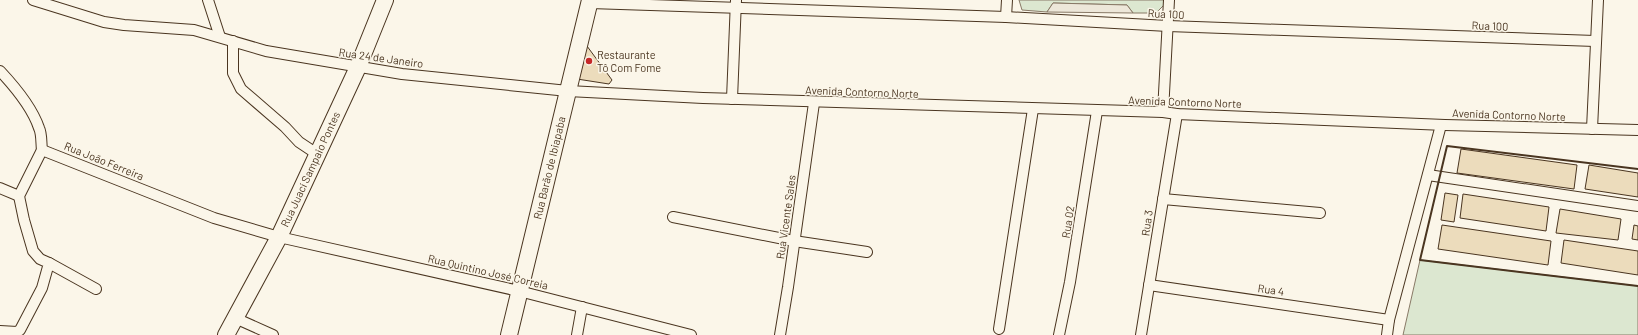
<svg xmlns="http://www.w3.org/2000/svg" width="1638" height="335" font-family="Barlow,sans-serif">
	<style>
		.green { fill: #dce7d0; stroke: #887966 }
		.parking { fill: #ede7d9; stroke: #887966 }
		.building { fill: #ecdcbc; stroke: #4a3520 }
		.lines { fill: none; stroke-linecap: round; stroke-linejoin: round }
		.minor-casing { stroke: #4a3520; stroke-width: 12 }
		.primary-casing { stroke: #4a3520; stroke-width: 18 }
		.minor { stroke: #fbf6e9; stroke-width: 10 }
		.primary { stroke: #fbf6e9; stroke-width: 16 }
		.wall { stroke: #4a3520; stroke-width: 2 }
		.poi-dot { fill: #c62828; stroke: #fbf6e9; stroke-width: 1.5 }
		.labels { text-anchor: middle; stroke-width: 3; stroke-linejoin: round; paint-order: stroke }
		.street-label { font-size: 11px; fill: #4a3520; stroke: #fbf6e9 }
		.poi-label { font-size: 11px; fill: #4a3520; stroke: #fbf6e9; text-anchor: start }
	</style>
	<rect width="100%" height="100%" fill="#fbf6e9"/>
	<g class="green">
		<polygon points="1019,0 1164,0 1164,5 1156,13 1133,13 1127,5 1053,3 1047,12 1022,10"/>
		<polygon points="1420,260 1638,286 1638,335 1403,335"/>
	</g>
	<polygon class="parking" points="1053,3 1127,5 1133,13 1047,12"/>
	<g class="building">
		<polygon points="584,42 612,80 609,84 577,79"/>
		<polygon points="1461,149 1577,165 1574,189 1457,173"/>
		<polygon points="1589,165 1638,173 1638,197 1585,189"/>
		<polygon points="1445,193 1458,195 1454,222 1441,220"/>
		<polygon points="1463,194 1549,207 1546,231 1460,218"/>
		<polygon points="1560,209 1621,219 1618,240 1556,233"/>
		<polygon points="1442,225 1551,241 1548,265 1438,249"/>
		<polygon points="1634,225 1638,226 1638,240 1632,239"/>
		<polygon points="1564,240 1638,251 1638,275 1561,263"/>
	</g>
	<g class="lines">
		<g class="minor-casing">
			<g id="minor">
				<polyline points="33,0 104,22 124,25 194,30 266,51 402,74 568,91 703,98 1163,112 1177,114 1445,125 1638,130"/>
				<polyline points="208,0 220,37"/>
				<polyline points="590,3 1006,17 1168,26 1595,41"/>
				<polyline points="1006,17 1007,0"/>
				<polyline points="233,41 233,73 241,89 285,127 299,142 317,154"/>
				<path d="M0,71C15,87 32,107 39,128C42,134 41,143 42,150"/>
				<polyline points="732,99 736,0"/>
				<polyline points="1163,112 1169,0"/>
				<polyline points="1592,129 1598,0"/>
				<polyline points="42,150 214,218 279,237 519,291 691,335"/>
				<polyline points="1428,175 1638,206"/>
				<polyline points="0,188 19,196"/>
				<polyline points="1163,199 1320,213"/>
				<polyline points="673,217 794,241 867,252"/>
				<polyline points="49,263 96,289"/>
				<polyline points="1149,285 1389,320"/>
				<polyline points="235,318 273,335"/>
				<polyline points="999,329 1033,109"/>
				<polyline points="0,331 17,332 20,330 42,288 49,263 40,259 33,251 24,220 19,196 42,150"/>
				<polyline points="577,335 582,307"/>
				<polyline points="780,335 788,287 814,103"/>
				<polyline points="1059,335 1070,282 1097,111"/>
				<polyline points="1141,335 1177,114"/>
				<polyline points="1387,335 1389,320 1441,125"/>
			</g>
		</g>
		<g class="primary-casing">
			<g id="primary">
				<path id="s1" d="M226,335L279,237L358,67L385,0"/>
				<path id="s2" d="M509,335L590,0"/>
			</g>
		</g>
		<use href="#minor" class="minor"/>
		<use href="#primary" class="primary"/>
		<polyline class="wall" points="1638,169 1447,146 1420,260 1638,286"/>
	</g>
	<circle class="poi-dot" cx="589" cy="61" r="4"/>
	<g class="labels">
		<g class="street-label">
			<text transform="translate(1166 14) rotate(3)" y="4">Rua 100</text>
			<text transform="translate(1490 26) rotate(2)" y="4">Rua 100</text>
			<text transform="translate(381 58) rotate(8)" y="4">Rua 24 de Janeiro</text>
			<text transform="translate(862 92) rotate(2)" y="4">Avenida Contorno Norte</text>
			<text transform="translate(1185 102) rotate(2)" y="4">Avenida Contorno Norte</text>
			<text transform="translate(1509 115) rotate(2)" y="4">Avenida Contorno Norte</text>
			<text transform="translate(104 161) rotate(22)" y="4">Rua João Ferreira</text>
			<text dy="4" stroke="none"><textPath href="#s2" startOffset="172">Rua Barão de Ibiapaba</textPath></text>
			<text dy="4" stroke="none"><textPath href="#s1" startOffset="186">Rua Juací Sampaio Pontes</textPath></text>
			<text transform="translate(786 217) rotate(-82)" y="4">Rua Vicente Sales</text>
			<text transform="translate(1068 222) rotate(-81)" y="4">Rua 02</text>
			<text transform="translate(1147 223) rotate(-82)" y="4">Rua 3</text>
			<text transform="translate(488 272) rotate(13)" y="4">Rua Quintino José Correia</text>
			<text transform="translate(1271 290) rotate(8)" y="4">Rua 4</text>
		</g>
		<g class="poi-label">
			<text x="597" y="59">Restaurante<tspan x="597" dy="13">Tô Com Fome</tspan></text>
		</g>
	</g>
</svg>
